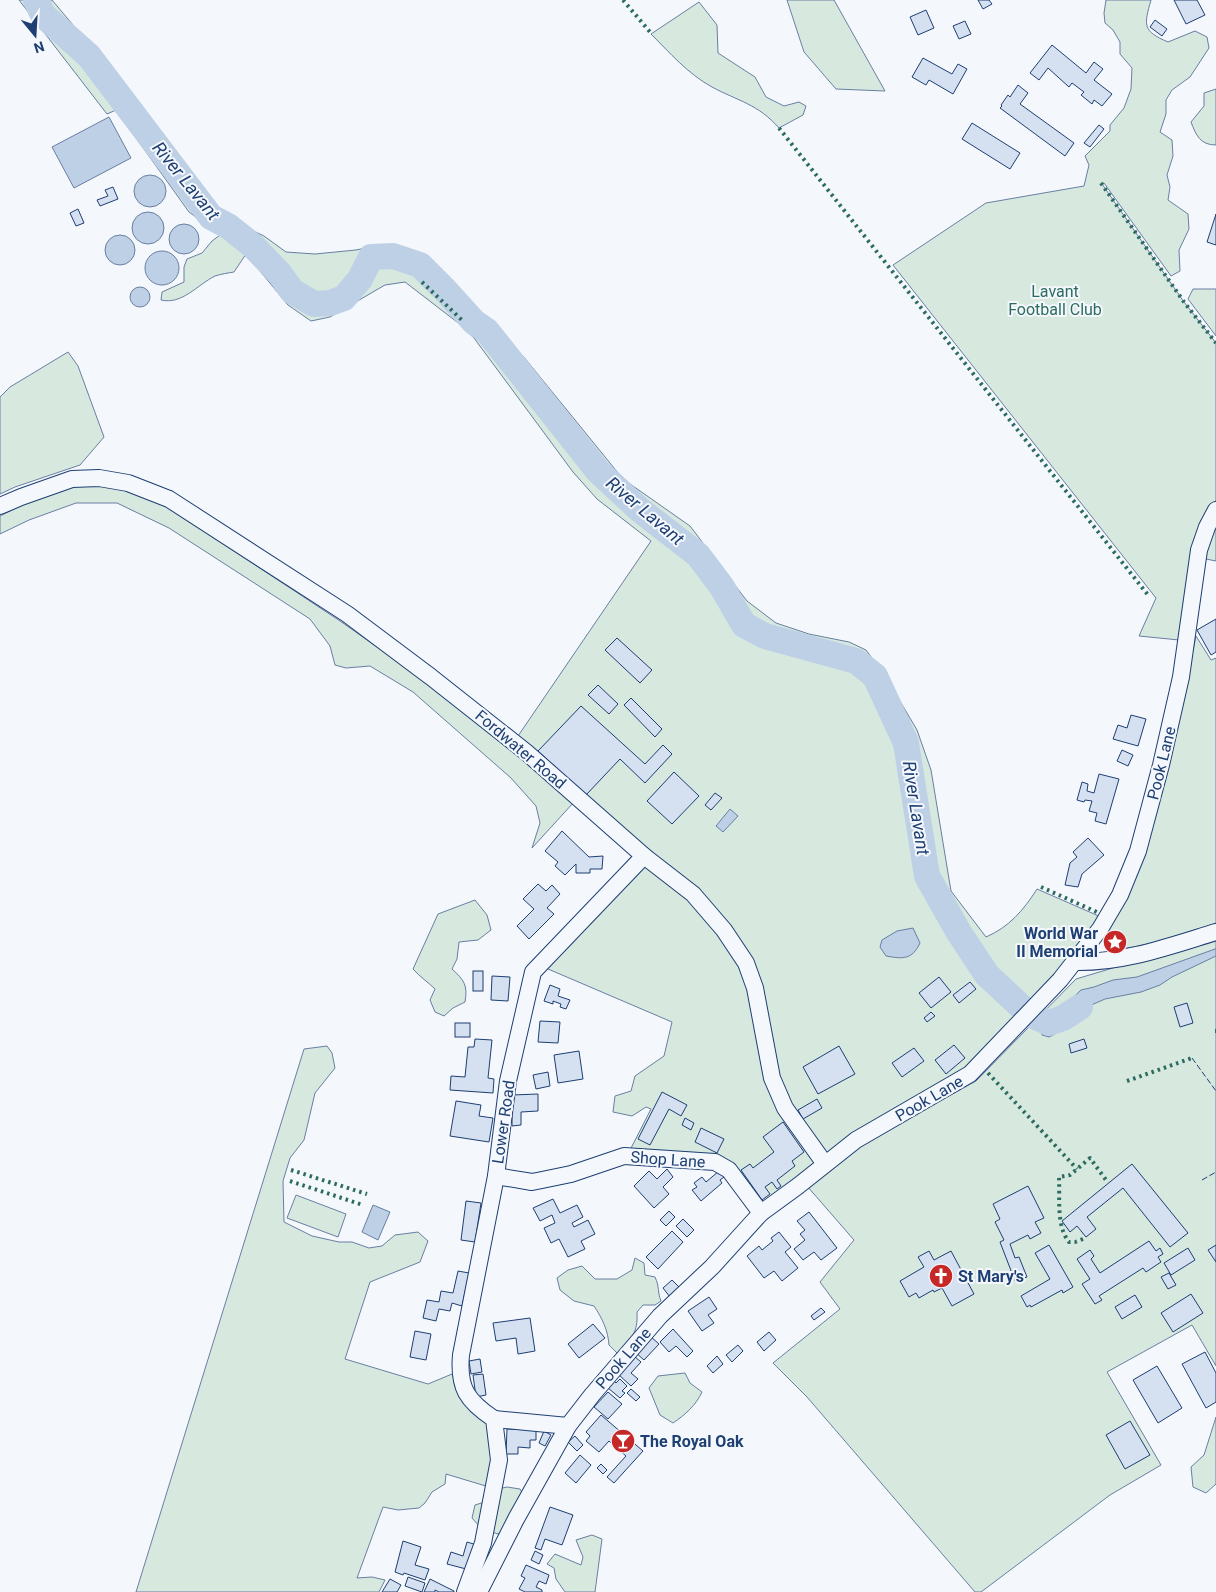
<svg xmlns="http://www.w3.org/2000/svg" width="1216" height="1592" font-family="Roboto,sans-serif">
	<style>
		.green { fill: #d7e8df; stroke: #687fa3 }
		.water { fill: #bed0e5; stroke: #687fa3 }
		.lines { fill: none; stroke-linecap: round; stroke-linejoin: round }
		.river { stroke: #bed0e5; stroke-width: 26 }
		.building { fill: #d5e0f0; stroke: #1d3f73 }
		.minor-casing { stroke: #1d3f73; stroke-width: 18 }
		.minor { stroke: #f4f7fb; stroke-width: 16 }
		.hedge { stroke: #2c6c60; stroke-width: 4; stroke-dasharray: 2.5 4; stroke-linecap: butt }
		.fence { stroke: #1d3f73; stroke-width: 1; stroke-dasharray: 6 2.5; stroke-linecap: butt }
		.wall { stroke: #1d3f73; stroke-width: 2.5 }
		.labels { text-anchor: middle; stroke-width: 4; stroke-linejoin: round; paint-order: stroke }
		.park-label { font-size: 16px; fill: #2c6c60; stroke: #f4f7fb }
		.street-label { font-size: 16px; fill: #1d3f73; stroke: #f4f7fb }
		.poi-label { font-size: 16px; font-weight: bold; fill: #1d3f73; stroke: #f4f7fb; text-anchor: start }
		.water-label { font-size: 18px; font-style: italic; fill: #1d3f73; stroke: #f4f7fb }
	</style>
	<rect width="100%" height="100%" fill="#f4f7fb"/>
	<g class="green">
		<path d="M19,0H52L121,82L195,183L217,208L239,224L264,236L286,252L315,254L356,250L370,247H394L428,263L489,326L523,356L623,479L690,526L747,601L776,623L809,634L849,642L866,650L887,679L917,730L931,770L951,891L986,937C1009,927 1023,911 1037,889L1101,917L1073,958L968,1071L761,1209L730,1169L628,1154L651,1109L646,1107L632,1116L613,1112L615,1096L631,1091L635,1076L664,1056L672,1022L534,963L635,853L518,736L651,541L597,499L573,472L474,338L457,322L405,282L385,285L330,317L311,321L288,305L246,254L234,272C228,273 221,274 215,276C197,285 182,305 161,300L162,292L184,282V267L187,259L202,253L212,241L220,235L189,212L116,110L107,114Z"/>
		<polygon points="787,0 834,0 885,91 836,89 804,52"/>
		<path d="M1106,0H1151C1144,25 1142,31 1168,42L1195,31L1207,37L1209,48L1190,77L1172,90L1166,100V114L1160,132L1172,140L1173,156L1167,175L1170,187L1168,200L1188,214L1189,229L1179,250L1180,271L1171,276L1104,183L1102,184L1184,302L1216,343V500L1203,524L1179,640L1139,636L1156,598L893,265L986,203L1084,186L1089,165L1085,156L1110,131V125L1124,108L1131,89L1132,68L1120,54V42L1113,30L1105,23L1104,13Z"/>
		<path d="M699,2L717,25L718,53L755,77L766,97L784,106L799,102L806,106L803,115L779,128C758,104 738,101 712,87C688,74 669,52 651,34Z"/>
		<path d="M1216,89V145C1200,145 1196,135 1191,122L1204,106V93Z"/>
		<polygon points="1193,289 1216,289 1216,336 1188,299"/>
		<polygon points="68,352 78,366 104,437 80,465 15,487 0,494 0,397 10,387"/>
		<polygon points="96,484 129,489 163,504 343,623 428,683 574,802 532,848 540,823 536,806 511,778 413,692 370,666 346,668 335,665 330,646 310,619 169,528 117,503 76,503 29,520 0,534 0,516 24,504 74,485"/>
		<polygon points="1216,518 1216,561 1201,558"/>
		<path d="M1196,636L1211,660L1216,658V923C1190,931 1134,952 1110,948L1105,936L1187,678Z"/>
		<path d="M475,900L487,915L491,930L478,940L459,942L457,959L452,969C464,980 468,985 465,1002L453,1008L444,1016L435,1012L430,1000L435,989C428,982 420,977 413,969L438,914Z"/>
		<polygon points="1216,937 1216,1366 1192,1325 1107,1372 1161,1465 1110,1495 981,1592 975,1592 807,1397 773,1363 840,1309 820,1282 854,1240 807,1186 859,1145 976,1081 1076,979"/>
		<polygon points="327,1046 332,1053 335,1068 315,1093 304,1140 290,1158 283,1181 284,1222 312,1236 339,1242 352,1242 369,1248 382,1246 395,1235 418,1232 428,1241 420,1262 370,1282 345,1359 428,1384 452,1374 458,1391 488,1421 493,1458 489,1487 446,1474 445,1484 432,1492 425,1503 419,1508 398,1510 383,1507 357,1578 372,1577 385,1580 379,1592 136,1592 304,1049"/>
		<polygon points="296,1195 346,1214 338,1237 287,1218"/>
		<path d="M635,1258L644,1263L645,1275L655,1277C660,1288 657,1291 661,1301L655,1305H643L637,1312C638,1333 632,1338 617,1353L609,1345C608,1330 602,1318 594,1306L574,1301L560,1290L557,1278L568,1270L582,1266L595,1279H617L632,1270Z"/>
		<path d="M685,1373L690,1383L702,1392C696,1405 685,1415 673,1423L660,1415L649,1388L658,1376Z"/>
		<polygon points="1216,1417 1216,1484 1206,1493 1193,1487 1191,1467 1204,1455"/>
		<polygon points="507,1487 520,1489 524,1496 506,1527 498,1534 482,1529 472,1518 475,1505 488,1501 498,1489"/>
		<polygon points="592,1535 602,1539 595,1592 565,1592 556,1579 554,1568 547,1564 555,1554 581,1565 583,1557 576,1540"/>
	</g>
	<g class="water">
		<polygon points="109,117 131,158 74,188 52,147"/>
		<circle cx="150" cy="191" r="16"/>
		<circle cx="148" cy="228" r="16"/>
		<circle cx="184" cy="239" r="15"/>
		<circle cx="120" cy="250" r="15"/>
		<circle cx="162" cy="268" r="17"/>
		<circle cx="140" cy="297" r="10"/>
		<polygon points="730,809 738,816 723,832 716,826"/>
		<path d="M913,928L920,943C912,960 903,959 886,956L880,947L882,940L897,931Z"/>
		<polygon points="1215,949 1216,949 1216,956 1172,977 1160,985 1141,992 1105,999 1089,1006 1055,1034 1049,1037 1042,1035 1041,1028 1081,990 1094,987 1113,980 1137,977"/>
		<polygon points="373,1205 390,1212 378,1240 362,1232"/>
	</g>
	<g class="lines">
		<polyline class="river" points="36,0 43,15 89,56 211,217 228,226 252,245 280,274 292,291 314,304 330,303 344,298 360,279 371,257 393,256 420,265 445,290 474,322 487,331 598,471 640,510 698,555 722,587 744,625 765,636 856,661 875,676 906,743 927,876 958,931 987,975 1029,1014 1049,1023 1063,1018 1080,1007"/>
	</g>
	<g class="building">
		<polygon points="978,0 989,0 992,4 983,9"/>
		<polygon points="1174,0 1197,0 1205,15 1186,24"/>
		<polygon points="926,10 934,28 918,35 910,17"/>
		<polygon points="1155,20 1167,29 1162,36 1150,27"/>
		<polygon points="965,21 971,34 959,39 953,26"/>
		<polygon points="1052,45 1086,73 1094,62 1103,69 1094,80 1112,94 1102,106 1094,100 1092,104 1081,95 1084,92 1072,83 1069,87 1048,68 1039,80 1030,73"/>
		<polygon points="923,58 952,74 958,64 967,69 953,94 929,80 926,85 912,77"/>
		<polygon points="1018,85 1028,93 1020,104 1074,143 1065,156 1000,108 1002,106 1001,105 1008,95 1010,97"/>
		<polygon points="972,123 1020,153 1010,169 962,139"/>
		<polygon points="1099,125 1104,129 1090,147 1084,143"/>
		<polygon points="113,187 118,199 100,206 97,200 108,196 105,190"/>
		<polygon points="78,209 84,223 76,226 70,213"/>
		<polygon points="1216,214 1216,245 1207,242"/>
		<polygon points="1216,619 1216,652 1211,655 1197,630"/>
		<polygon points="617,638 652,670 640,683 605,650"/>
		<polygon points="598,685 618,704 609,714 588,695"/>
		<polygon points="631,698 662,729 655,737 624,705"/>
		<polygon points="581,706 645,764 663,745 672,754 645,783 620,759 586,795 538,751"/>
		<polygon points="1131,715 1146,719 1138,746 1113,739 1118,725 1127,728"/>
		<polygon points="1122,750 1133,755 1128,766 1117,761"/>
		<polygon points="674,772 699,796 672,824 647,801"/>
		<polygon points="1099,774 1119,779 1106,824 1095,821 1097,813 1089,811 1092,801 1085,800 1084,802 1077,800 1082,782 1088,784 1087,791 1094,793"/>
		<polygon points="715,793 722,798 711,810 705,805"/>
		<polygon points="562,831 589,857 603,856 602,869 590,869 590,873 576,873 576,864 565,875 555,866 558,862 545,851"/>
		<polygon points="1088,838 1104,855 1082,874 1078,887 1065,885 1070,863 1077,857 1073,852"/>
		<polygon points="538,884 546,891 552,885 560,894 547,908 554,914 529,939 517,926 534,909 523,899"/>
		<rect x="473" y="971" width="10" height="20"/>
		<polygon points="492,976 510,977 508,1001 491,1000"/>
		<polygon points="939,977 951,992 931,1008 919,993"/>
		<polygon points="970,982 976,989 959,1003 953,995"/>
		<polygon points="550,985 560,989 558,996 570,1000 566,1009 560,1007 561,1004 553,1001 553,1004 544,1001"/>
		<polygon points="1187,1003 1193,1023 1180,1027 1174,1007"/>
		<polygon points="931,1012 935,1016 927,1022 924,1018"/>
		<polygon points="540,1021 560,1022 558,1043 538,1042"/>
		<rect x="455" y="1023" width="15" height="14"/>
		<polygon points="475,1039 492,1040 488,1078 494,1079 493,1093 450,1090 451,1076 465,1077 468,1047 474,1047"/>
		<polygon points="1084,1039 1087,1048 1071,1053 1069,1044"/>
		<polygon points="954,1045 965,1058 946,1074 935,1060"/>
		<polygon points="839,1046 855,1074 818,1094 803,1067"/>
		<polygon points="914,1048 924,1061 902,1077 892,1063"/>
		<polygon points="579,1051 583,1079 558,1083 554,1055"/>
		<polygon points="548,1072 550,1086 536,1089 533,1075"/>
		<polygon points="662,1092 687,1105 681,1116 669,1109 650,1145 638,1139"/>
		<polygon points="538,1094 538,1111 521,1112 521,1125 512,1126 512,1095"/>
		<polygon points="817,1099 822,1108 803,1119 798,1110"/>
		<polygon points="456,1101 481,1105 479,1116 493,1118 489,1142 450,1136"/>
		<polygon points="685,1118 694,1123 691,1130 682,1125"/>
		<polygon points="783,1122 804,1152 792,1161 795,1166 777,1180 781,1186 777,1189 772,1182 765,1187 770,1194 762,1200 741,1170 750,1164 753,1168 774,1152 763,1137"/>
		<polygon points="701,1128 724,1139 717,1153 695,1142"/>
		<polygon points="1132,1164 1188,1233 1170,1247 1123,1188 1087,1217 1096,1229 1086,1237 1077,1226 1070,1232 1062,1221"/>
		<polygon points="667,1169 673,1177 663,1187 669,1194 654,1208 634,1186 649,1171 657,1179"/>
		<polygon points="719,1171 724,1177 720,1180 722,1183 701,1201 692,1190 697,1187 694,1183 702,1177 706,1182"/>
		<polygon points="1028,1186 1044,1218 1035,1222 1041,1233 1030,1239 1028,1235 1010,1244 1015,1258 1019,1257 1027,1277 1015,1281 1000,1242 1004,1240 995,1222 1000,1219 993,1204"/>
		<polygon points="553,1199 560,1213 577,1205 583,1217 572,1223 574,1227 588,1220 595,1234 581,1241 585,1249 568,1257 559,1239 551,1243 544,1228 555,1223 552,1215 540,1221 533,1208"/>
		<polygon points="466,1201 481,1203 475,1242 461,1240"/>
		<polygon points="669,1211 675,1217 666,1226 660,1220"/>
		<polygon points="809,1212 837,1248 821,1260 814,1252 803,1260 794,1249 805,1240 800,1234 805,1230 797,1221"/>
		<polygon points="683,1219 694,1230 687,1237 676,1226"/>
		<polygon points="672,1231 683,1242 658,1269 646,1257"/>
		<polygon points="779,1232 791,1247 785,1252 798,1268 782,1281 774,1271 764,1278 747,1256 759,1246 762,1250 773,1241 771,1238"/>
		<polygon points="1149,1241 1156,1251 1160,1248 1163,1254 1158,1257 1161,1262 1146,1272 1143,1268 1099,1296 1102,1300 1095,1304 1082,1284 1090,1279 1077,1259 1090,1250 1094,1256 1091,1259 1100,1273"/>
		<polygon points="1049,1245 1073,1287 1063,1293 1062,1290 1031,1307 1030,1305 1027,1307 1021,1296 1050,1279 1035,1253"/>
		<polygon points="1216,1245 1216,1262 1208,1250"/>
		<polygon points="1188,1248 1195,1260 1171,1275 1164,1263"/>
		<polygon points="929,1251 934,1260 951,1251 974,1294 952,1306 942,1288 934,1292 933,1290 919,1298 916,1293 909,1297 900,1281 924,1267 918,1257"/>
		<polygon points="458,1271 469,1273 462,1306 452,1303 450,1311 439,1309 436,1321 423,1318 427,1300 439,1302 441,1291 453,1293"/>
		<polygon points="1169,1273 1176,1285 1168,1289 1161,1277"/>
		<polygon points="672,1280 680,1288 670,1297 663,1288"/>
		<polygon points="1191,1294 1203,1313 1173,1332 1161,1313"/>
		<polygon points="1135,1295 1142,1307 1122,1319 1115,1307"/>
		<polygon points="709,1297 717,1309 708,1315 714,1323 702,1331 688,1311"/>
		<polygon points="821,1308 825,1312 814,1320 811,1316"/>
		<polygon points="530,1318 535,1351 518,1354 516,1338 496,1341 493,1323"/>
		<polygon points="593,1324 605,1338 579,1358 568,1344"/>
		<polygon points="673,1329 693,1351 687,1357 676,1346 669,1352 660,1342"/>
		<polygon points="415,1331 431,1334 426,1360 410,1357"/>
		<polygon points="769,1332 776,1340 764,1351 757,1342"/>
		<polygon points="650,1336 659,1344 644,1360 635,1352"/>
		<polygon points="738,1345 743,1351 732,1362 726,1355"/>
		<polygon points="1205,1352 1216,1373 1216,1402 1206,1408 1182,1364"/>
		<polygon points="634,1356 641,1362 631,1373 638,1379 631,1386 618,1374"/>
		<polygon points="717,1356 723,1364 713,1373 707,1366"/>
		<polygon points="480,1359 482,1372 471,1374 469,1361"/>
		<polygon points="1157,1366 1182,1408 1158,1423 1133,1380"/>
		<polygon points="483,1374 486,1395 476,1397 473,1375"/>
		<polygon points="620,1379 627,1386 622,1391 625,1393 620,1398 608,1388 614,1381 616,1383"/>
		<polygon points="631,1389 640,1397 636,1401 627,1393"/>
		<polygon points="608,1392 622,1404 608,1419 594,1407"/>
		<polygon points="601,1415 643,1451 614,1483 607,1477 626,1456 609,1441 599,1452 586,1441 590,1436 586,1432"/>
		<polygon points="1130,1421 1150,1455 1125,1469 1106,1435"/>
		<polygon points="507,1429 536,1430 536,1440 530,1440 530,1448 518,1447 518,1454 506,1454"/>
		<polygon points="544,1431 551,1435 545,1446 539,1443"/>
		<polygon points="575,1436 583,1445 577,1451 568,1442"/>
		<polygon points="580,1455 591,1465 576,1483 565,1473"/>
		<polygon points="601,1464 607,1470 603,1474 597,1468"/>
		<polygon points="550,1507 573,1515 562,1545 545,1539 541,1550 535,1548"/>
		<polygon points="403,1541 421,1547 415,1565 429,1569 425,1580 404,1573 403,1575 395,1572"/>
		<polygon points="467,1542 477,1545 470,1570 447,1564 451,1552 463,1556"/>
		<polygon points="535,1551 543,1555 539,1564 531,1560"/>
		<polygon points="526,1565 549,1575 546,1584 539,1581 536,1587 542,1590 542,1592 525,1592 519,1589 525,1578 521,1576"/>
		<polygon points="408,1577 425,1583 422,1592 405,1586"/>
		<polygon points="390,1579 401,1585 397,1592 382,1592"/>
		<polygon points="430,1579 454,1591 454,1592 439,1592 435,1590 435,1592 424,1592"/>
	</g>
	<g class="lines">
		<g class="minor-casing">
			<g id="minor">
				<polyline points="0,506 21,497 72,479 99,478 128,483 169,499 347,614 431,677 526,752 644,856 693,894 724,930 746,963 755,988 772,1078 785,1108 825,1164"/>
				<path d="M1075,962C1124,963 1170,946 1216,932"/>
				<polyline points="496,1176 532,1182 542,1180 571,1174 624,1156 715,1162 729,1170 761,1213"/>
				<polyline points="494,1419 568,1426"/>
				<path d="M465,1592L483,1543L499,1460L494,1419C467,1401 458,1388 461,1355L496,1176L508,1081L533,972L644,856"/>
				<polyline points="479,1592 516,1519 568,1426 592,1395 660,1316 712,1267 761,1213 798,1186 856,1140 970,1074 1060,980 1100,929 1120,895 1138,851 1161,765 1181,677 1199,550 1207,527 1216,510"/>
			</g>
		</g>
		<use href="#minor" class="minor"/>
		<g class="hedge">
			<polyline points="623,0 650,32"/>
			<polyline points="779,128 1148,595"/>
			<polyline points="1101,183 1184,302 1216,343"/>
			<polyline points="422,282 464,322"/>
			<polyline points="1041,887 1099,913"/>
			<polyline points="1215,1031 1216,1031"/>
			<polyline points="988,1073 1077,1169"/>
			<polyline points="1127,1081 1192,1058"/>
			<polyline points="291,1170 367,1194"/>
			<polyline points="290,1181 363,1205"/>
			<path d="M1083,1239L1075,1242H1069C1056,1226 1060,1198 1059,1177L1070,1175L1090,1158L1106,1180"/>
		</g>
		<g class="fence">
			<polyline points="1192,1058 1216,1091"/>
			<polyline points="1202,1180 1216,1172"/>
		</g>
		<polyline class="wall" points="1114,933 1121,934 1124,941"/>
	</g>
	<defs>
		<g id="sight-disc" transform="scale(1.25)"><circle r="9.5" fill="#c62828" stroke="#f4f7fb"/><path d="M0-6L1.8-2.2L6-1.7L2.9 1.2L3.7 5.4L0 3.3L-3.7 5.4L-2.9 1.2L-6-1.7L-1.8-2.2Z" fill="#fff"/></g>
		<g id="church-disc" transform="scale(1.25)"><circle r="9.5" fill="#c62828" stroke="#f4f7fb"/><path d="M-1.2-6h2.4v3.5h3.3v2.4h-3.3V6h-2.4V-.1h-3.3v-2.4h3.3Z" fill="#fff"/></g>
		<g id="bar-disc" transform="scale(1.25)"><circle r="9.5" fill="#c62828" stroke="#f4f7fb"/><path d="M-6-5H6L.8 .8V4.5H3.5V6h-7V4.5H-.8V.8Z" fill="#fff"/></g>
	</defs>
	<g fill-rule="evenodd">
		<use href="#sight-disc" x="1115" y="942"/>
		<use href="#church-disc" x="941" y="1276"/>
		<use href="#bar-disc" x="623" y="1441"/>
	</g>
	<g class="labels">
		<g class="park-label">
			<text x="1055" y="297">Lavant<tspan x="1055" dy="18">Football Club</tspan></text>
		</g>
		<g class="street-label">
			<text transform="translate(521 749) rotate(40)" y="6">Fordwater Road</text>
			<text transform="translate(1161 763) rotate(-76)" y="6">Pook Lane</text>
			<text transform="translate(929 1098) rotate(-30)" y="6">Pook Lane</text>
			<text transform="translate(503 1122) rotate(-82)" y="6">Lower Road</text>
			<text transform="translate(668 1159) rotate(4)" y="6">Shop Lane</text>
			<text transform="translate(623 1358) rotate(-49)" y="6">Pook Lane</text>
		</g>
		<g class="poi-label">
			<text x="1098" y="939" text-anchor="end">World War<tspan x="1098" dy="18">II Memorial</tspan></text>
			<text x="958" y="1282">St Mary's</text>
			<text x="640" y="1447">The Royal Oak</text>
		</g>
		<g class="water-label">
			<text transform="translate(186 181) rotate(51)" y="6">River Lavant</text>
			<text transform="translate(645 511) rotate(40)" y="6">River Lavant</text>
			<text transform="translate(916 808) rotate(81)" y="6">River Lavant</text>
		</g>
	</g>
	<g transform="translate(35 35) rotate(162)" stroke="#f4f7fb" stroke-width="4" paint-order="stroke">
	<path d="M0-4L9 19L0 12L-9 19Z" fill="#1d3f73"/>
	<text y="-8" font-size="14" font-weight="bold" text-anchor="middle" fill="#1d3f73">N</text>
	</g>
</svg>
